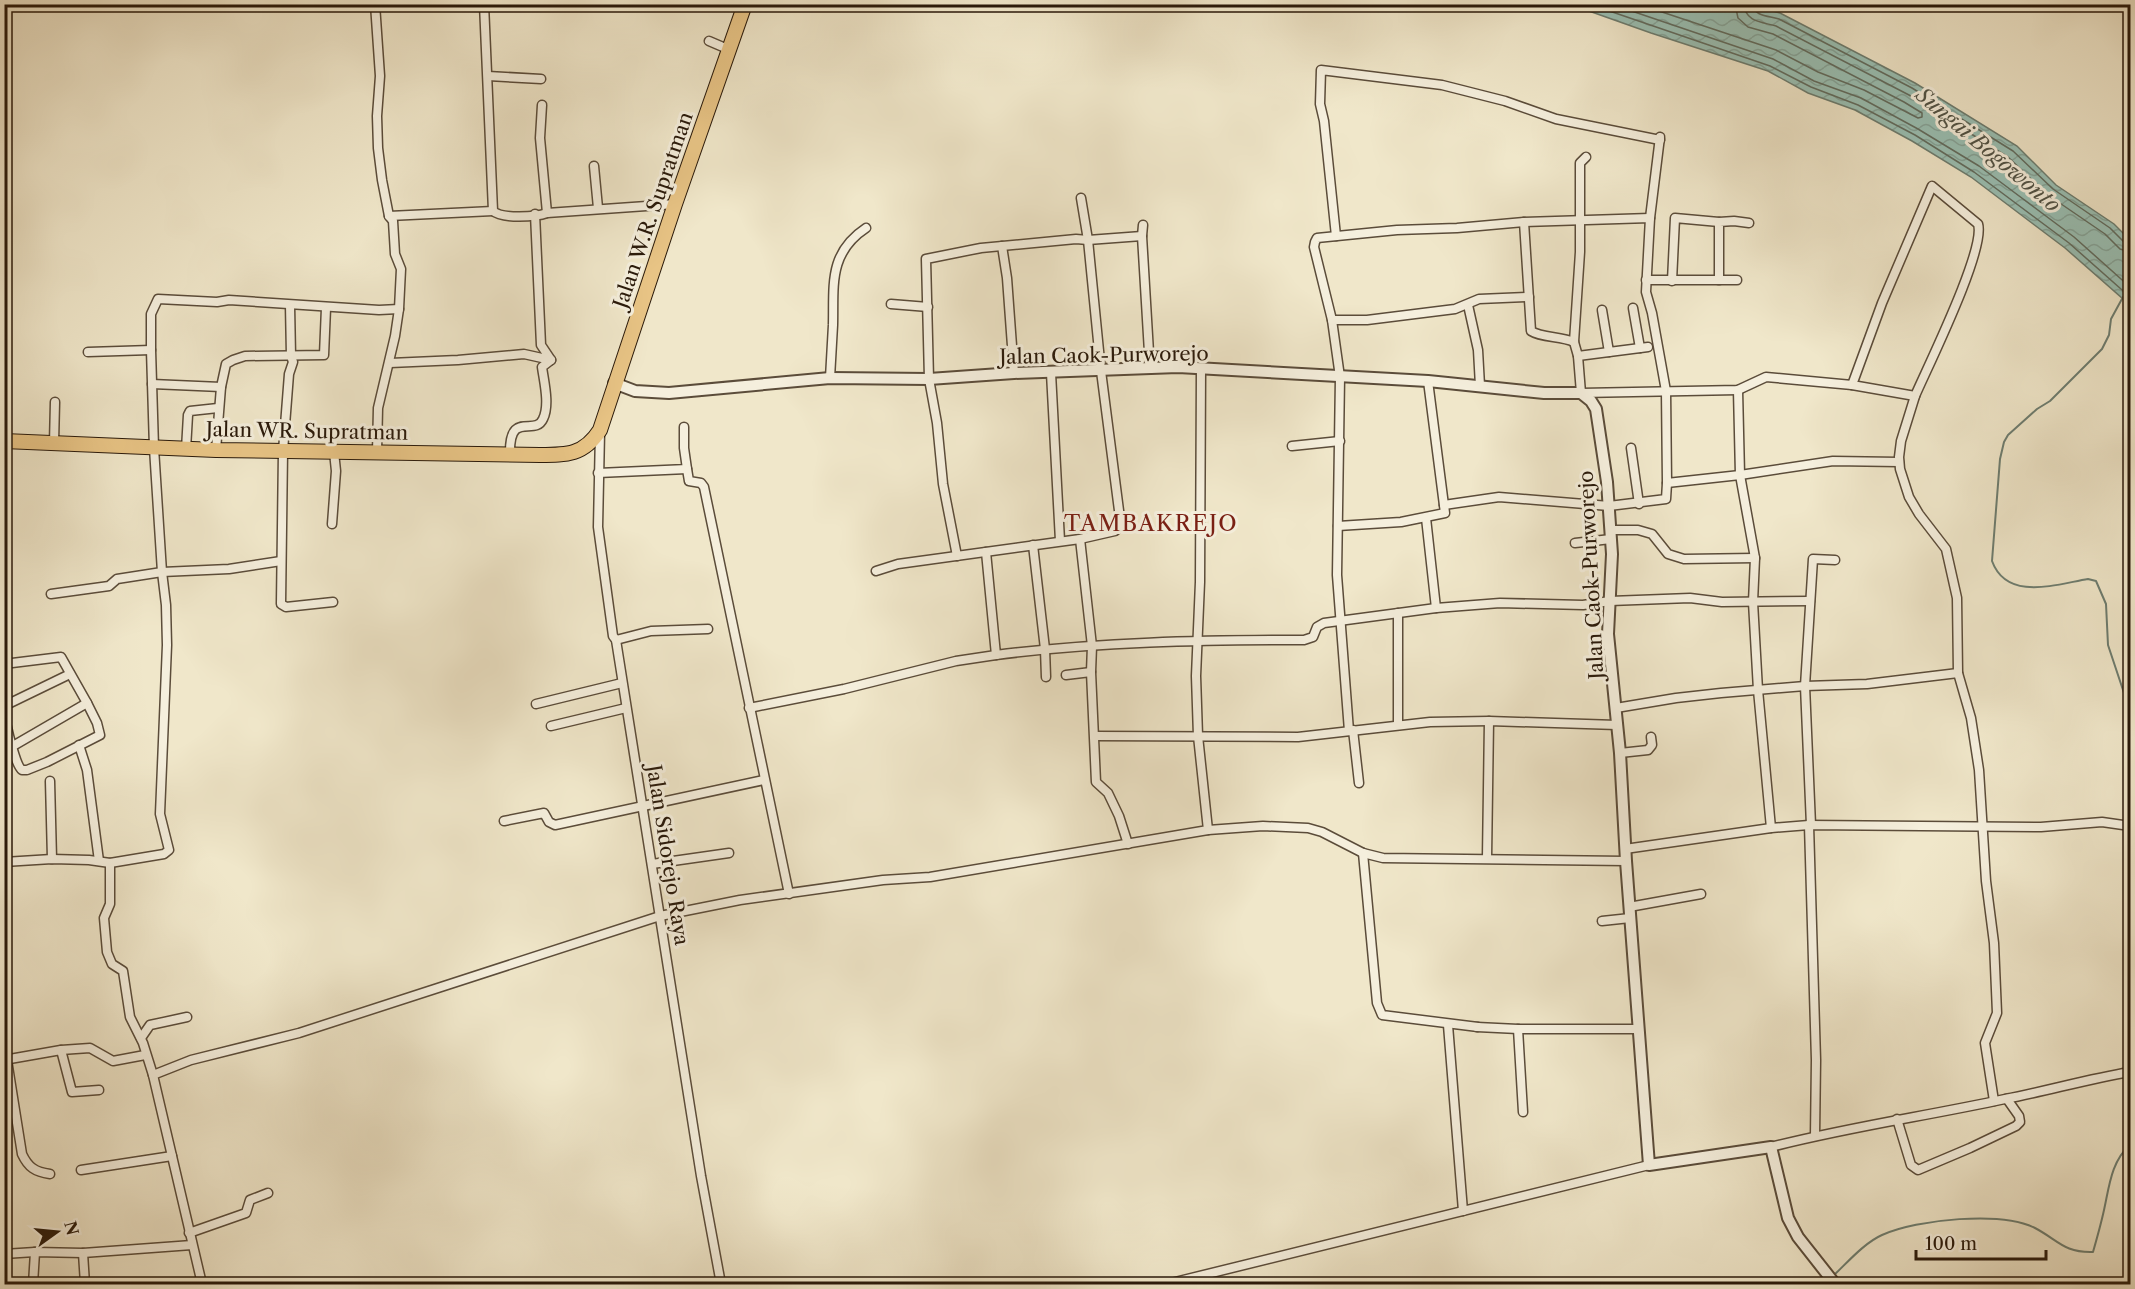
<svg xmlns="http://www.w3.org/2000/svg" width="2135" height="1289" font-family="'Libre Caslon Text',serif">
	<style>
		.water { fill: url(#water-waves); stroke: #6d7d70; stroke-width: 1.5 }
		.lines { fill: none; stroke-linecap: round; stroke-linejoin: round }
		.shore { stroke: #626c5f; stroke-width: 1.5 }
		.stream { stroke: #6d7d70; stroke-width: 2 }
		.minor-casing { stroke: #5b4c3a; stroke-width: 11 }
		.tertiary-casing { stroke: #5b4c3a; stroke-width: 14 }
		.primary-casing { stroke: #29190a; stroke-width: 16 }
		.minor { stroke: #f5efdd; stroke-width: 8 }
		.tertiary { stroke: #f5efdd; stroke-width: 10 }
		.primary { stroke: #e8c485; stroke-width: 14 }
		.labels { text-anchor: middle; stroke-width: 6; stroke-linejoin: round; paint-order: stroke }
		.street-label { font-size: 20px; fill: #29190a; stroke: #f5efdd }
		.water-label { font-size: 21px; font-style: italic; fill: #515346; stroke: #f5efdd }
		.quarter-label { font-size: 22px; letter-spacing: 1.5px; fill: #7a1f14; stroke: #f5efdd }
	</style>
	<defs>
		<pattern id="water-waves" width="16" height="10" patternUnits="userSpaceOnUse" patternTransform="scale(1.5)"><rect width="16" height="10" fill="#9ac0b4"/><path d="M0 5q4-4 8 0t8 0" fill="none" stroke="#85a499"/></pattern>
	</defs>
	<rect width="100%" height="100%" fill="#f0e7ca"/>
	<filter id="stains"><feTurbulence type="fractalNoise" baseFrequency=".00333" numOctaves="4"/><feColorMatrix values="0 0 0 0 .2 0 0 0 0 .09 0 0 0 0 .02 0 0 0 .5 -.17"/></filter>
	<radialGradient id="worn" r=".72"><stop offset=".6" stop-color="#630" stop-opacity="0"/><stop offset="1" stop-color="#630" stop-opacity=".3"/></radialGradient>
	<polygon class="water" points="1572,5 1746,4 1780,13 1915,83 2017,146 2056,185 2114,224 2130,240 2130,305 2065,248 1971,177 1912,141 1855,110 1808,93 1768,71 1651,33"/>
	<g class="lines">
		<g class="shore">
			<polyline points="1589,4 1770,66 1811,87 1858,105 1915,135 1974,172 2069,243 2130,297"/>
			<polyline points="1611,4 1773,59 1814,81 1861,98 1918,129 1979,166 2074,237 2130,287"/>
			<polyline points="1638,4 1776,50 1818,72 1864,90 1918,118 1922,117 1922,113 1904,102 1773,34 1748,27 1738,18 1735,4"/>
			<path d="M1744,4C1745,22 1762,22 1776,26L1909,95L2008,157L2048,195L2105,234L2120,249L2130,252"/>
			<path d="M1752,4C1753,16 1769,16 1779,19L1912,88L2013,151L2053,189L2110,228L2125,243L2130,244"/>
		</g>
		<g class="stream">
			<path d="M2123,297L2111,319L2109,335L2102,349L2050,401L2037,409L2008,435L2004,442L2000,459L1992,561C2007,602 2057,584 2088,579L2096,581L2106,604L2108,645L2126,699L2130,706"/>
			<path d="M1833,1276C1847,1263 1864,1243 1882,1235C1917,1219 2002,1211 2035,1228C2058,1240 2064,1253 2093,1252C2097,1238 2101,1224 2104,1210C2109,1188 2111,1161 2130,1145"/>
		</g>
		<g class="minor-casing">
			<g id="minor">
				<polyline points="375,4 380,76 377,116 378,148 382,180 389,216 393,221 395,254 401,269 399,309 395,336 378,408 377,452"/>
				<path d="M484,4L493,211C502,219 536,217 547,213L675,204"/>
				<polyline points="709,41 730,50"/>
				<polyline points="488,76 541,79"/>
				<polyline points="542,105 540,138 547,213"/>
				<polyline points="1586,157 1580,163 1580,252 1574,342 1578,356 1581,393 1738,390 1766,377 1852,385"/>
				<polyline points="594,166 598,208"/>
				<path d="M1932,186L1978,224C1986,249 1928,366 1915,396L1852,385L1882,303Z"/>
				<polyline points="389,216 493,211"/>
				<polyline points="1650,218 1660,137"/>
				<path d="M1524,222L1531,331C1542,338 1561,336 1574,342"/>
				<polyline points="1143,225 1142,236 1150,369"/>
				<polyline points="1336,236 1324,121 1320,104 1321,70 1442,85 1505,101 1556,119 1660,140"/>
				<polyline points="1002,246 1007,278 1014,373"/>
				<polyline points="1646,280 1719,280 1719,222 1734,221 1749,223"/>
				<polyline points="1719,280 1737,280"/>
				<polyline points="1672,281 1675,218 1719,222"/>
				<polyline points="891,304 928,307"/>
				<polyline points="290,305 291,356 293,362 289,374 283,451 281,604 286,607 333,602"/>
				<polyline points="1468,305 1478,350 1480,386"/>
				<polyline points="1633,308 1640,348"/>
				<polyline points="1602,310 1609,352 1648,347"/>
				<polyline points="1332,320 1367,320 1455,309 1479,299 1529,297"/>
				<polyline points="88,352 151,350"/>
				<polyline points="1578,356 1609,352"/>
				<polyline points="390,363 458,360 524,354 551,360"/>
				<polyline points="1051,373 1060,541"/>
				<path d="M830,378C831,360 832,343 833,325C834,286 828,253 866,228"/>
				<polyline points="152,384 221,387"/>
				<polyline points="1738,390 1740,475 1755,558 1753,602 1758,690 1771,828"/>
				<polyline points="1915,396 1901,441 1899,457 1900,469 1909,497 1919,514 1946,549 1957,598 1958,673 1971,718 1979,770 1986,881 1994,943 1997,1013 1985,1043 1994,1101"/>
				<polyline points="600,432 598,527 613,636 616,640 701,1176 721,1284"/>
				<polyline points="54,443 55,402"/>
				<polyline points="1292,446 1340,441"/>
				<polyline points="1631,448 1639,504"/>
				<polyline points="186,449 188,415 190,411 218,408"/>
				<polyline points="216,450 221,387 226,364 233,360 245,356 324,355 326,308"/>
				<path d="M510,454C509,409 535,437 543,419C550,405 544,382 542,367L551,360L541,345L535,214"/>
				<polyline points="687,469 689,481 701,483 704,487 789,894"/>
				<polyline points="598,473 687,469 684,448 684,427"/>
				<polyline points="1444,505 1499,497 1609,506 1666,499 1667,483"/>
				<polyline points="1426,518 1436,608"/>
				<polyline points="332,524 336,471 334,452"/>
				<polyline points="1338,526 1401,522 1445,513 1428,381"/>
				<polyline points="1610,530 1638,530 1652,534 1668,554 1684,559 1755,558"/>
				<polyline points="1080,539 1092,646 1091,672 1096,782 1108,793 1119,816 1128,844"/>
				<polyline points="1575,543 1611,539"/>
				<polyline points="1033,545 1045,649 1046,677"/>
				<path d="M986,552L996,655C1097,642 1202,640 1304,640L1313,637L1317,627L1324,623L1436,608L1500,603L1583,605L1610,601L1690,598L1722,602L1810,601"/>
				<polyline points="957,556 943,484 937,423 929,379 926,259 981,248 1076,239 1088,240 1142,236"/>
				<polyline points="876,571 898,564 1080,539 1115,531 1121,526 1101,371 1088,240 1081,198"/>
				<polyline points="51,594 109,586 117,579 162,572 229,569 281,561"/>
				<polyline points="616,640 651,631 708,629"/>
				<path d="M4,664L61,657L87,703L97,723L100,735L47,762L27,770H22C16,766 8,732 6,723H4"/>
				<polyline points="1066,675 1091,672"/>
				<polyline points="536,704 622,683"/>
				<polyline points="4,706 70,674"/>
				<polyline points="749,708 844,689 956,661 996,655"/>
				<polyline points="1616,708 1676,698 1721,693 1805,686 1867,684 1958,673"/>
				<polyline points="1398,725 1398,613"/>
				<polyline points="551,726 626,708"/>
				<polyline points="1353,730 1359,783"/>
				<polyline points="1349,731 1337,575 1340,377 1332,320 1314,247 1315,242 1317,238 1397,230 1457,228 1524,222 1650,218 1646,292 1652,313 1666,391 1667,483 1740,475 1833,461 1899,462"/>
				<polyline points="1095,736 1298,737 1430,722 1489,721"/>
				<polyline points="79,745 87,770 99,861"/>
				<polyline points="13,746 87,703"/>
				<polyline points="1620,753 1648,750 1652,745 1651,737"/>
				<polyline points="50,781 52,859"/>
				<polyline points="504,821 544,813 549,822 555,825 764,780"/>
				<polyline points="1809,825 1816,1060 1815,1136"/>
				<polyline points="1811,825 1805,686 1813,559 1835,560"/>
				<polyline points="1208,830 1263,826 1308,828 1322,832 1363,853 1383,858 1626,861"/>
				<polyline points="1625,849 1771,828 1809,825 2041,827 2102,822 2130,826"/>
				<polyline points="1363,853 1377,1003 1382,1015 1478,1027"/>
				<polyline points="1487,858 1489,721 1617,725"/>
				<polyline points="4,862 52,859 89,860 110,863 164,854 169,850 160,814 167,645 166,605 162,572 154,448 151,350 151,314 158,299 217,302 229,300 379,310 399,309"/>
				<polyline points="110,863 110,904 104,918 107,952 112,964 123,971 130,1017 143,1043 153,1075"/>
				<polyline points="652,864 729,853"/>
				<polyline points="1629,907 1701,894"/>
				<polyline points="1602,921 1630,918"/>
				<polyline points="1448,1025 1463,1211"/>
				<polyline points="1477,1027 1518,1029 1638,1029"/>
				<polyline points="1518,1029 1523,1112"/>
				<polyline points="141,1038 150,1025 187,1017"/>
				<polyline points="61,1050 72,1092 99,1090"/>
				<polyline points="4,1060 61,1050 90,1048 113,1061 145,1055"/>
				<path d="M7,1060L22,1154C28,1167 35,1172 50,1174"/>
				<polyline points="1897,1119 1911,1165 1918,1170 1970,1148 2016,1126 2020,1122 2019,1116 2007,1099"/>
				<path d="M1771,1147C1848,1127 1927,1116 2005,1099C2047,1091 2088,1079 2130,1072"/>
				<polyline points="81,1170 172,1156"/>
				<polyline points="189,1233 246,1213 250,1200 268,1193"/>
				<polyline points="83,1253 85,1284"/>
				<polyline points="4,1254 35,1252 83,1253 192,1245"/>
				<polyline points="33,1284 35,1252"/>
				<polyline points="202,1284 153,1075 191,1060 299,1033 660,916 740,900 883,880 930,877 1208,830 1198,736 1196,676 1200,582 1201,369"/>
				<polyline points="1167,1284 1649,1165"/>
			</g>
		</g>
		<g class="tertiary-casing">
			<polyline id="tertiary" points="614,383 635,391 669,393 830,378 929,379 1014,373 1178,367 1428,381 1544,393 1581,393 1591,401 1596,409 1607,482 1612,554 1608,634 1620,753 1626,861 1649,1165 1771,1147 1788,1218 1798,1237 1835,1284"/>
		</g>
		<g class="primary-casing">
			<path id="primary" d="M4,441L216,450L540,455C567,455 584,455 600,430L675,204L745,4"/>
		</g>
		<use href="#minor" class="minor"/>
		<use href="#tertiary" class="tertiary"/>
		<use href="#primary" class="primary"/>
	</g>
	<g class="labels">
		<g class="street-label">
			<text transform="translate(653 210) rotate(-71)" y="7">Jalan W.R. Supratman</text>
			<text transform="translate(1104 355) rotate(-1)" y="7">Jalan Caok-Purworejo</text>
			<text transform="translate(307 431) rotate(1)" y="7">Jalan WR. Supratman</text>
			<text transform="translate(1591 575) rotate(-93)" y="7">Jalan Caok-Purworejo</text>
			<text transform="translate(668 855) rotate(81)" y="7">Jalan Sidorejo Raya</text>
		</g>
		<g class="water-label">
			<text transform="translate(1988 150) rotate(40)" y="7">Sungai Bogowonto</text>
		</g>
		<g class="quarter-label">
			<text x="1151" y="531">TAMBAKREJO</text>
		</g>
	</g>
	<rect width="2135" height="1289" fill="none" stroke="#f0e7ca" stroke-width="24"/>
	<rect x="6" y="6" width="2123" height="1277" fill="none" stroke="#29190a" stroke-width="3"/>
	<rect x="12" y="12" width="2111" height="1265" fill="none" stroke="#29190a" stroke-width="1.5"/>
	<g transform="translate(57 1232) rotate(75)" stroke="#f5efdd" stroke-width="4.5" paint-order="stroke">
	<path d="M0-4.5L10 22L0 15L-10 22Z" fill="#29190a"/>
	<text y="-9" font-size="16" font-weight="bold" text-anchor="middle" fill="#29190a">N</text>
	</g>
	<path d="M1916 1250v9h130v-9" fill="none" stroke="#29190a" stroke-width="3"/>
	<text x="1925" y="1250" font-size="18" fill="#29190a" stroke="#f5efdd" stroke-width="4.5" paint-order="stroke">100 m</text>
	<rect width="100%" height="100%" filter="url(#stains)"/>
	<rect width="100%" height="100%" fill="url(#worn)"/>
</svg>
